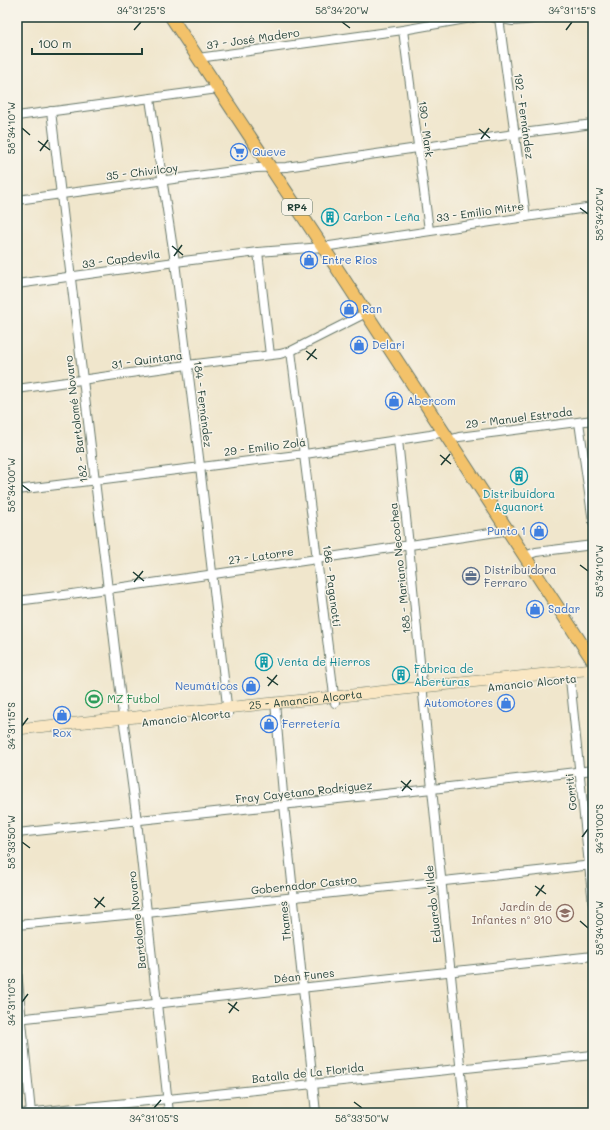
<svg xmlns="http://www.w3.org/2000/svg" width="610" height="1130" font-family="Mali,sans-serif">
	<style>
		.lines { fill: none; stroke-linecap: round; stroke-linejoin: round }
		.minor-casing { stroke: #687869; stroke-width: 10 }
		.secondary-casing { stroke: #687869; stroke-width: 12 }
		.primary-casing { stroke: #687869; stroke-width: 14 }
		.minor { stroke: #fff; stroke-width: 8 }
		.secondary { stroke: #fae7c3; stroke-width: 11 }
		.primary { stroke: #f3c26a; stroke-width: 12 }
		.ticks { fill: none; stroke: #1f3d34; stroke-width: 1.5 }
		.labels { text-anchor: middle; stroke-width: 3; stroke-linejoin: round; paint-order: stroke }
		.shield { fill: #f7f3e8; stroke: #60746a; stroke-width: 1 }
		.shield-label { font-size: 10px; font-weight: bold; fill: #1f3d34 }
		.street-label { font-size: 11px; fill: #1f3d34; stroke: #f7f3e8 }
		.shop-label { font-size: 11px; fill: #366cbe; stroke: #f7f3e8; text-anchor: start }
		.culture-label { font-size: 11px; fill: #0d838f; stroke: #f7f3e8; text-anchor: start }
		.service-label { font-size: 11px; fill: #4e5e75; stroke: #f7f3e8; text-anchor: start }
		.leisure-label { font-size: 11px; fill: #27864d; stroke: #f7f3e8; text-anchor: start }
		.education-label { font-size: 11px; fill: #785e54; stroke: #f7f3e8; text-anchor: end }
		.neatline { fill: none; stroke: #1f3d34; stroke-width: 1.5 }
		.ticks-label { font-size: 10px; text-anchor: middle; fill: #1f3d34 }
	</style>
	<rect width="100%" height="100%" fill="#f7f3e8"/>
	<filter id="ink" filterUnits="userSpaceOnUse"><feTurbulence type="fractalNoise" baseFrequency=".025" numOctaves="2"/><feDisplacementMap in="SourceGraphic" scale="8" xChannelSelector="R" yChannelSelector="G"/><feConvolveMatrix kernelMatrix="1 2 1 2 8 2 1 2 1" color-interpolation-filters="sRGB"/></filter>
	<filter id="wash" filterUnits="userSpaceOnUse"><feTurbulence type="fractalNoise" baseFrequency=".012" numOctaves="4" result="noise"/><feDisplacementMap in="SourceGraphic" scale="16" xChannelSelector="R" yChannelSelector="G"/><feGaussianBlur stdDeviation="0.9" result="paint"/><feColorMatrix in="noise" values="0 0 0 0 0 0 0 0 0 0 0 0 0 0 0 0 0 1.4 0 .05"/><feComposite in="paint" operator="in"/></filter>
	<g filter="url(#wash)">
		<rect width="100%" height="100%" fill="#f0e6cc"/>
	</g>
	<g filter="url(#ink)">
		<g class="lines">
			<g class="minor-casing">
				<g id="minor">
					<polyline points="491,17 513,21 525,20 550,17"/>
					<polyline points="499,18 526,217"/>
					<polyline points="403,30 429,230"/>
					<polyline points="198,58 403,30 477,17"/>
					<polyline points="150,99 175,262 200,466 228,714"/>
					<polyline points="51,111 124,724 137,821 169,1113"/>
					<polyline points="17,116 218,89"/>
					<polyline points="17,200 256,168 286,167 515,134 593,124"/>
					<polyline points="258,252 270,355"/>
					<polyline points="17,284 175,262 258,252 323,247 593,207"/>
					<polyline points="291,351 335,703"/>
					<polyline points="17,389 187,365 280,354 291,351 366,313"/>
					<polyline points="579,422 593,522"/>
					<polyline points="398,440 409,546 432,789 465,1113"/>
					<polyline points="449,440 459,437 593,420"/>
					<polyline points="17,490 305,454 430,435 444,432"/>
					<polyline points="525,556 536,552 593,545"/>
					<path d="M17,601C177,581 337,556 497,532L507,530"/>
					<polyline points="570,679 593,904"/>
					<polyline points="275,702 284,805 316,1113"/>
					<polyline points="17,833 432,789 593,770"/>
					<polyline points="17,925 147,913 593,865"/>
					<polyline points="17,971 31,1113"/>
					<polyline points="17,1019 593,956"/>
					<polyline points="25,1113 168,1099 593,1055"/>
				</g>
			</g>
			<g class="secondary-casing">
				<g id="secondary">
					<path id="s1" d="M17,729L334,697L422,687L593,669"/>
				</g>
			</g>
			<g class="primary-casing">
				<polyline id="primary" points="171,17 323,247 593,661"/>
			</g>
			<use href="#minor" class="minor"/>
			<use href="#secondary" class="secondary"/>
			<use href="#primary" class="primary"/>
		</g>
	</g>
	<path class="ticks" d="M342,22L350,28M134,30L141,22M566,30L572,22M22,128L30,135M479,129L490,138M481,139L489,128M38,141L50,150M40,151L48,140M580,208L588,214M172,246L183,255M174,256L182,245M306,351L317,359M307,360L316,349M440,455L451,464M441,465L450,454M22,485L30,491M580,565L588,571M133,572L144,581M134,582L143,571M267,677L278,685M268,686L277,675M22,726L28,718M401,781L412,790M402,791L411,780M582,837L588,829M22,842L30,848M535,886L546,894M536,896L544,885M94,898L105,907M95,908L104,897M580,921L588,928M22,1002L28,994M228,1003L239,1011M229,1013L237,1002M354,1102L362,1108M154,1108L161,1100"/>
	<defs>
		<g id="supermarket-ring" transform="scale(0.9)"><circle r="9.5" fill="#f7f3e8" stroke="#3f7fe0" stroke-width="1.5"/><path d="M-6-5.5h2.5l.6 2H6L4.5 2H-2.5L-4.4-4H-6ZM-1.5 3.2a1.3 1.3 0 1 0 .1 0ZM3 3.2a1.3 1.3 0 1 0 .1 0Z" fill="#3f7fe0"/></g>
		<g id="building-ring" transform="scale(0.9)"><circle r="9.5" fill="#f7f3e8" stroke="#0f9aa8" stroke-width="1.5"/><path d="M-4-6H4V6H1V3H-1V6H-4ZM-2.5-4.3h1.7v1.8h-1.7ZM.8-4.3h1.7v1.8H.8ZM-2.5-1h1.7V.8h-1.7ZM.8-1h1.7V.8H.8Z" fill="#0f9aa8"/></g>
		<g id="shop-ring" transform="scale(0.9)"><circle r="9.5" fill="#f7f3e8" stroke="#3f7fe0" stroke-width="1.5"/><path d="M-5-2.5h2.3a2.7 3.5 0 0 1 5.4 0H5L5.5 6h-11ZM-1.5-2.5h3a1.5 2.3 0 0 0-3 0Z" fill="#3f7fe0"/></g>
		<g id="office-ring" transform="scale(0.9)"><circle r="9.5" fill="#f7f3e8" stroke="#5c6f8a" stroke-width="1.5"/><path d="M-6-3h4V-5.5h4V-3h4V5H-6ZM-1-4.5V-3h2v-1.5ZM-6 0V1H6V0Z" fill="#5c6f8a"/></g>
		<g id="stadium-ring" transform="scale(0.9)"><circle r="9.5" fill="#f7f3e8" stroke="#2e9e5b" stroke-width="1.5"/><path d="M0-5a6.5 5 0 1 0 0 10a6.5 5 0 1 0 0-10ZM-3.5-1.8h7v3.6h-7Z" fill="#2e9e5b"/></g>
		<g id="school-ring" transform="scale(0.9)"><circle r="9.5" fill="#f7f3e8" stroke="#8d6e63" stroke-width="1.5"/><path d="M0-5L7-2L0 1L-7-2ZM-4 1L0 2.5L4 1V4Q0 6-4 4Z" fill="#8d6e63"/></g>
	</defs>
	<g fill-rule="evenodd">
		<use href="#supermarket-ring" x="239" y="152"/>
		<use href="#building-ring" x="330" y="217"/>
		<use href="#shop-ring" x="309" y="260"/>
		<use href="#shop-ring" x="349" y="309"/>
		<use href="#shop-ring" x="359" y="345"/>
		<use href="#shop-ring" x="394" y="401"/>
		<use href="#building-ring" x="519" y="476"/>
		<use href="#shop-ring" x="539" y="531"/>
		<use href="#office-ring" x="471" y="576"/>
		<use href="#shop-ring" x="535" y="609"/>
		<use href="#building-ring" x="264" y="662"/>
		<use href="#building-ring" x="401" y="675"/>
		<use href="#shop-ring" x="251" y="686"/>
		<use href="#stadium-ring" x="94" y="699"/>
		<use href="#shop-ring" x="506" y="703"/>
		<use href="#shop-ring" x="62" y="715"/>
		<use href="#shop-ring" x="269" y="724"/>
		<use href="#school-ring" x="565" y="913"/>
	</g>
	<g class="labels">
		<rect class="shield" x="282" y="199" width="30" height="16" rx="3"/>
		<g class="shield-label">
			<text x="297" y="211">RP4</text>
		</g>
		<g class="street-label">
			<text transform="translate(253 39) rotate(-8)" y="4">37 - José Madero</text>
			<text transform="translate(524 116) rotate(82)" y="4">192 - Fernández</text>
			<text transform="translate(426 129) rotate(83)" y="4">190 - Mark</text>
			<text transform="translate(142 172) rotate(-7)" y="4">35 - Chivilcoy</text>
			<text transform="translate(480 212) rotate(-8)" y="4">33 - Emilio Mitre</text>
			<text transform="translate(121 259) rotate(-8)" y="4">33 - Capdevila</text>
			<text transform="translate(147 360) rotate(-8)" y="4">31 - Quintana</text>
			<text transform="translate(203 404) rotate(83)" y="4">184 - Fernández</text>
			<text transform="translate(519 418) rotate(-7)" y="4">29 - Manuel Estrada</text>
			<text transform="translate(76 419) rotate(-97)" y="4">182 - Bartolomé Novaro</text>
			<text transform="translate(265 447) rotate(-7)" y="4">29 - Emilio Zolá</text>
			<text transform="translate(261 556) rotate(-8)" y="4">27 - Latorre</text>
			<text transform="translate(400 568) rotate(-96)" y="4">188 - Mariano Necochea</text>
			<text transform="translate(332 586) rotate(83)" y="4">186 - Paganotti</text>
			<text transform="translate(532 683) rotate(-6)" y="4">Amancio Alcorta</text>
			<text dy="4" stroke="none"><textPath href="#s1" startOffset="290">25 - Amancio Alcorta</textPath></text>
			<text transform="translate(186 718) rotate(-6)" y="4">Amancio Alcorta</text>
			<text transform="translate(304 792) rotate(-6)" y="4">Fray Cayetano Rodríguez</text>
			<text transform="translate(571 792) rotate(-96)" y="4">Gorriti</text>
			<text transform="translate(304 885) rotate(-6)" y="4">Gobernador Castro</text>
			<text transform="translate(433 904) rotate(-96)" y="4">Eduardo Wilde</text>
			<text transform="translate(137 920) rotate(-96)" y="4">Bartolome Novaro</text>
			<text transform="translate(285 921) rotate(-96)" y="4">Thames</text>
			<text transform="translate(304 976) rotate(-6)" y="4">Déan Funes</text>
			<text transform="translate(308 1073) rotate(-6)" y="4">Batalla de La Florida</text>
		</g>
		<g class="shop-label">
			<text x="252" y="156">Queve</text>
			<text x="322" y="264">Entre Rios</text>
			<text x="362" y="313">Ran</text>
			<text x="372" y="349">Delari</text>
			<text x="407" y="405">Abercom</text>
			<text x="526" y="535" text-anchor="end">Punto 1</text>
			<text x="548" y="613">Sadar</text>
			<text x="238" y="690" text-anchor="end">Neumáticos</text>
			<text x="493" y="707" text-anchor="end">Automotores</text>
			<text x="282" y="728">Ferretería</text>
			<text x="62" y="737" text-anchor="middle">Rox</text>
		</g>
		<g class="culture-label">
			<text x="343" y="221">Carbon - Leña</text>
			<text x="519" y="498" text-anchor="middle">Distribuidora<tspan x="519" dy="13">Aguanort</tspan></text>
			<text x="277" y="666">Venta de Hierros</text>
			<text x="414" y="673">Fábrica de<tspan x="414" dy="13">Aberturas</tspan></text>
		</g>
		<g class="service-label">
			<text x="484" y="574">Distribuidora<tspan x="484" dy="13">Ferraro</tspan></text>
		</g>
		<g class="leisure-label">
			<text x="107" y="703">MZ Futbol</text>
		</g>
		<g class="education-label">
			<text x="552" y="911">Jardín de<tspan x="552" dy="13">Infantes nº 910</tspan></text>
		</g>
	</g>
	<rect width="610" height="1130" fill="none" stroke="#f7f3e8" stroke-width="44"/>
	<path d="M32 48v6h110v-6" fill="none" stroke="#1f3d34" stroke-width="2"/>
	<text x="38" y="48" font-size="12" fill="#1f3d34" stroke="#f7f3e8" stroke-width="3" paint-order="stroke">100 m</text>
	<rect x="22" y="22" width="566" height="1086" class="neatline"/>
	<g class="ticks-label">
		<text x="141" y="14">34°31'25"S</text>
		<text x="342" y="14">58°34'20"W</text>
		<text x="572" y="14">34°31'15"S</text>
		<text transform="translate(11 128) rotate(-90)" y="4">58°34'10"W</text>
		<text transform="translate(599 214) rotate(-90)" y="4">58°34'20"W</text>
		<text transform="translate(11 485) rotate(-90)" y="4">58°34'00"W</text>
		<text transform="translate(599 571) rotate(-90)" y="4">58°34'10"W</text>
		<text transform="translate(11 726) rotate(-90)" y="4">34°31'15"S</text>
		<text transform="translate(599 829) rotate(-90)" y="4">34°31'00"S</text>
		<text transform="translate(11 842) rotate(-90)" y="4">58°33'50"W</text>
		<text transform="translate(599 928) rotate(-90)" y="4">58°34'00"W</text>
		<text transform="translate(11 1002) rotate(-90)" y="4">34°31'10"S</text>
		<text x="154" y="1122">34°31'05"S</text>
		<text x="362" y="1122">58°33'50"W</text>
	</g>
</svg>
